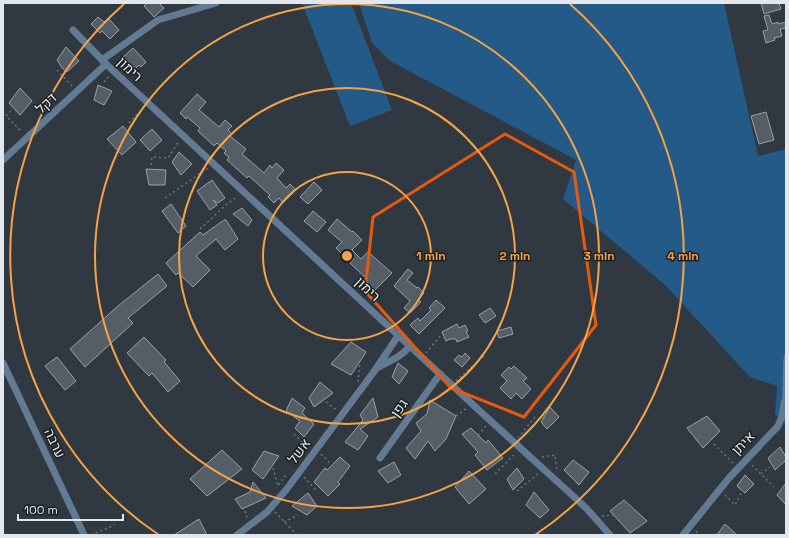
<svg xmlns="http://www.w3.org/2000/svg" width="789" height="538" font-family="'Space Grotesk',Heebo,sans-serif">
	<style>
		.green { fill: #235a87 }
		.building { fill: #555e67; stroke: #97a1ab }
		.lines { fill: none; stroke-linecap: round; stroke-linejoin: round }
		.path { stroke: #6b737a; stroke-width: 1.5; stroke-dasharray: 2 3; stroke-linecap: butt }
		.lane { stroke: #627b92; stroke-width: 3.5 }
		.street { stroke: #627b92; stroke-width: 7 }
		.marked { fill: none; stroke: #e8590c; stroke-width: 3; stroke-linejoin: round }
		.ring { fill: none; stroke: #f5a345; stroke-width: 2 }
		.labels { text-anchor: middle; stroke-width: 3; stroke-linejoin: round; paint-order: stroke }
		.street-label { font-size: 14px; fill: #e1e7ec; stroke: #1c2023 }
		.centre { fill: #f5a345; stroke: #1c2023; stroke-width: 2 }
		.ring-label { font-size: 12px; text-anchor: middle; font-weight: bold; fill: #f5a345; stroke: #1c2023; stroke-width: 3; stroke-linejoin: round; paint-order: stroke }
	</style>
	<rect width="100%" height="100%" fill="#303941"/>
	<g class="green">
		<polygon points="302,3 351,3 392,110 350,126"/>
		<polygon points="359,3 724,3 758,156 786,149 786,426 775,414 777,386 750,377 665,285 563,199 576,160 390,61 372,43"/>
	</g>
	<g class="building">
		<polygon points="147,3 159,3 164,8 154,17 144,6"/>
		<polygon points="761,3 779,3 781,9 764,14"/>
		<polygon points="769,15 772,24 778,22 778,24 786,22 786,28 780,29 782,36 774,38 775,40 766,43 763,31 768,30 764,16"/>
		<polygon points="98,17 104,22 108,18 119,30 110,39 102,31 100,33 91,24"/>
		<polygon points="66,47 79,61 67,72 62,68 57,60"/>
		<polygon points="133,48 146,62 141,67 139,65 134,70 127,62 125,64 121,59"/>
		<polygon points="98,85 112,91 104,105 94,100"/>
		<polygon points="20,88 32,101 20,115 9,103"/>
		<polygon points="197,94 206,102 199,110 219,127 225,120 232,126 228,130 232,134 230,136 246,149 242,154 264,173 270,165 272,168 276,163 284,170 277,178 286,188 290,184 296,190 283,203 279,198 274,203 268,197 270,195 249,176 247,178 227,160 229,157 224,153 226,151 217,143 214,146 198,131 200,128 187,117 186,119 180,113"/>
		<polygon points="766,112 774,140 759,144 751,116"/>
		<polygon points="123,126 136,142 122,155 107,139"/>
		<polygon points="152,129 162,140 150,151 140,140"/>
		<polygon points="179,152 192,164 181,175 172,162"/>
		<polygon points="146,169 166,170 165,185 149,185"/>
		<polygon points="212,180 225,198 218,203 213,200 217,205 210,210 197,191"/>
		<polygon points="314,182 322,190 308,204 300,197"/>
		<polygon points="171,204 186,226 178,233 162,211"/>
		<polygon points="242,208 252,220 248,226 233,214"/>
		<polygon points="313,211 326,222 317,232 304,221"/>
		<polygon points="337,219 352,232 353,231 362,240 352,250 361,259 368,252 392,273 374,291 364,282 367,279 350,263 354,259 345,251 342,254 336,248 342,242 328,230"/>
		<polygon points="224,220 226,220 238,239 225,250 216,239 196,256 210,270 193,287 178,273 176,275 166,263 200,232 203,235"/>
		<polygon points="408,269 413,273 407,280 417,288 418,287 424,293 418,300 421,302 410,313 404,308 410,301 394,286"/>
		<polygon points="158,274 167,286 128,318 133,323 85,367 70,349 118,306"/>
		<polygon points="436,300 445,308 419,334 410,325 418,318 420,321 431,310 429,308"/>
		<polygon points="490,308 496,316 485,323 479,315"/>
		<polygon points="457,324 459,328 465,325 468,331 466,332 469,337 457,342 456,339 450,339 446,341 442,332"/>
		<polygon points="511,327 513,334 499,338 497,331"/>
		<polygon points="144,337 166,360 164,362 180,381 168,392 152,373 149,376 127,353"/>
		<polygon points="351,342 366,352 351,375 331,364"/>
		<polygon points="465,353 470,358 462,367 454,360 459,355 462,357"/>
		<polygon points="57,357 76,381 65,390 45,366"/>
		<polygon points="398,363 408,371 399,384 392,377"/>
		<polygon points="514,366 527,378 523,381 531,389 522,399 516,393 511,399 500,388 507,381 501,375 509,367 511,369"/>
		<polygon points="320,382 333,393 314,407 309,398"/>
		<polygon points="292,398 305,408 302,413 314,424 304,437 295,428 300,421 286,411"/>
		<polygon points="373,398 378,417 360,429 368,436 358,450 345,442 363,420 360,415"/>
		<polygon points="430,400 456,416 446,439 435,451 428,441 415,459 406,448 421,431 416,423 427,414"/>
		<polygon points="550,407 559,417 547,429 541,422"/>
		<polygon points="707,416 720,431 703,448 687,428"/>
		<polygon points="471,428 486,443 488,440 503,458 487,470 475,455 478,452 462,434"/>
		<polygon points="780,447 786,457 786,460 775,470 768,458"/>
		<polygon points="222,450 242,469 207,496 190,479"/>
		<polygon points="264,451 279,456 263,479 252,470"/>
		<polygon points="340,457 350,466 338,482 340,484 328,496 314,482 325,468 327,470"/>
		<polygon points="573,460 589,472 579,485 564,470"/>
		<polygon points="394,462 401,475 388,483 378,471"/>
		<polygon points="517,468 524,479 513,490 507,479"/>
		<polygon points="469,471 486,489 469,504 455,487"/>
		<polygon points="745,475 754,484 745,493 737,486"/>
		<polygon points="253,482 266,498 242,509 235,499 250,492"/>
		<polygon points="786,483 786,505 777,495"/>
		<polygon points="534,492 549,510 540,518 526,505"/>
		<polygon points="308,493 317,506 307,515 292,506"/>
		<polygon points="624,500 647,521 630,533 610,511"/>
		<polygon points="199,519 207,535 174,535"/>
		<polygon points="725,524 737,535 717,535"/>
	</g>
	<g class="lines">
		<g class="path">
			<polyline points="57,70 72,86"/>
			<polyline points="104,82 109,76"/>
			<polyline points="11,111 6,116 22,132"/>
			<polyline points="129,123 144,107"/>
			<polyline points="151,165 152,157 168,158 179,141"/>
			<polyline points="165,198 208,168"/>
			<polyline points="200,229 226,205 238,196"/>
			<polyline points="353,286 358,282"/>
			<polyline points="426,353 442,334"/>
			<polyline points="456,381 485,355"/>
			<polyline points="358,382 360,362"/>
			<polyline points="326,402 338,411"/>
			<polyline points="456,416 467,408"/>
			<polyline points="294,434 308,448"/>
			<polyline points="478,435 486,426"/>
			<polyline points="518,438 535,417"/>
			<polyline points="714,444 734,464"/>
			<polyline points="321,454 338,471"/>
			<polyline points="542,457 555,455 557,472"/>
			<polyline points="752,465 774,487"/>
			<polyline points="273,468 278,486 285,476 287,478"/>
			<polyline points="495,474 516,453"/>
			<polyline points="761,474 770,467"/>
			<polyline points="304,477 316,490"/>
			<polyline points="517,491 539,473"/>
			<polyline points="725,495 735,505 741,493"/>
			<polyline points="245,511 247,518"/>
			<polyline points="275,512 297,535"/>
			<polyline points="602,516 613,515"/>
			<polyline points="284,522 298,515"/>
			<polyline points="696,531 700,535"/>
			<polyline points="91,535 115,525"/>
		</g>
		<polyline class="lane" points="784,403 785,361 786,355"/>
		<g class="street">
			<polyline points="73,30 106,64 483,414 572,495 587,509 610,535"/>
			<polyline points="102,60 158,20 216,3"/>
			<polyline points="3,160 106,64"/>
			<polyline points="3,363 84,535"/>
			<path d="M379,367C391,360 401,357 410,346"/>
			<polyline points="380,458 440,374"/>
			<polyline points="237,535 267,512 286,490 373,373 398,336"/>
			<polyline points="683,535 729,478 778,426 782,416 784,403"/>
		</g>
	</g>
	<path class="marked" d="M505,134L574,172L596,325L524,417L451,388L365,291L373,217Z"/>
	<g class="ring">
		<circle cx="347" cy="256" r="84"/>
		<circle cx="347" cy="256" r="168"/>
		<circle cx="347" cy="256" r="252"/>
		<path d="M159 535A336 336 0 0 1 124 4M570 4A336 336 0 0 1 535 535"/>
	</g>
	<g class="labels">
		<g class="street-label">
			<text transform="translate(130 69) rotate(43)" y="5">רימון</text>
			<text transform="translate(46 103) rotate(-43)" y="5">דקל</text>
			<text transform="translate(368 289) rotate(43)" y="5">רימון</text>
			<text transform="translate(399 408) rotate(-55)" y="5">גפן</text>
			<text transform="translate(55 443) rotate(65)" y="5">ערבה</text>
			<text transform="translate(743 443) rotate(-46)" y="5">איתן</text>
			<text transform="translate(299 451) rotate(-53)" y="5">אשל</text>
		</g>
	</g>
	<circle cx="347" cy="256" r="6" class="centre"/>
	<g class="ring-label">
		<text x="431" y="260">1 min</text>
		<text x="515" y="260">2 min</text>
		<text x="599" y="260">3 min</text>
		<text x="683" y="260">4 min</text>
	</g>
	<rect width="789" height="538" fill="none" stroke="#e1e7ec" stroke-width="8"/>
	<path d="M18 514v6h105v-6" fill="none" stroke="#e1e7ec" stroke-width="2"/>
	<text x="24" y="514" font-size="12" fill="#e1e7ec" stroke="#1c2023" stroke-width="3" paint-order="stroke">100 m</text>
</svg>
